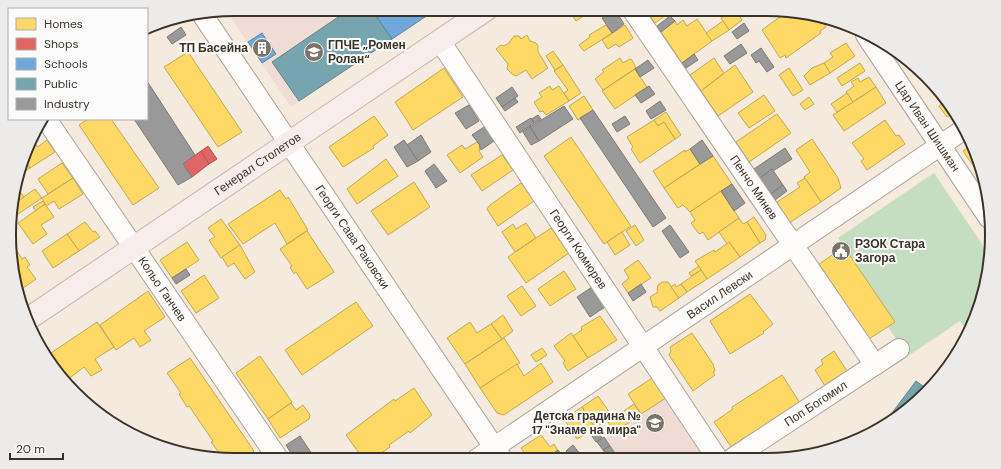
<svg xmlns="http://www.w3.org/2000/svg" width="1001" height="469" font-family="'DM Sans',sans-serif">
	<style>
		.education { fill: #efdcd4 }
		.green { fill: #c5dec2 }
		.homes { fill: #ffd966; stroke: #c4a753 }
		.shops { fill: #e06666; stroke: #af5753 }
		.schools { fill: #6fa8dc; stroke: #6085a6 }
		.public { fill: #76a5af; stroke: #658386 }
		.industry { fill: #999; stroke: #7d7a77 }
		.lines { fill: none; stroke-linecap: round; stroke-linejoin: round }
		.minor-casing { stroke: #ada59b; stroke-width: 22 }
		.major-casing { stroke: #c8b6b0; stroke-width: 24 }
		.minor { stroke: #fdfcfa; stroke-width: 20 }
		.major { stroke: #f7eeec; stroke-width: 22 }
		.labels { text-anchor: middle; stroke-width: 4; stroke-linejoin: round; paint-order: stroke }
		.poi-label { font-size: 12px; font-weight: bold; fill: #3c3328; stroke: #fbfbfb; text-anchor: start }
		.street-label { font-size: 12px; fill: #3c3328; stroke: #fbfbfb }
		.rim { fill: none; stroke: #3c3328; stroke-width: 2 }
	</style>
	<rect width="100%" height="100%" fill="#f4eade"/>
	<g class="education">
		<polygon points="235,9 437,9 291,107 226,10"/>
		<polygon points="666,398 706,458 619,459 605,439"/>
	</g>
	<polygon class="green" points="934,173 988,253 975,321 967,331 960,321 908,356 888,327 895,322 838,238"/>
	<g class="homes">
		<polygon points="568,9 610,9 600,15 598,11 590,16 588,13 576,21"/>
		<polygon points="648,9 672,9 673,10 655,23 646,11"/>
		<polygon points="735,9 742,20 729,30 721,18"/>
		<polygon points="785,13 821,20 826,27 820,31 821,33 786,58 785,55 780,58 762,30"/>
		<polygon points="697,19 712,41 682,63 661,32 675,21 677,25 683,20 687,26"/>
		<polygon points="723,21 729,30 712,41 706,33"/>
		<polygon points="606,25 612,33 584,51 579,45 590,37 589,35"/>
		<polygon points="625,25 633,38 619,47 616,44 608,49 602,40"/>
		<polygon points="527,35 530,41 536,43 538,46 538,52 548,68 532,79 526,70 516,76 512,74 507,69 508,64 496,49 501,45 504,46 509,43 514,36 519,36 521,39"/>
		<polygon points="846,43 855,56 830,73 824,63 833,57 830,53"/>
		<polygon points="553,51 563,65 555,70 546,56"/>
		<polygon points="188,52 242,132 218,147 164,67"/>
		<polygon points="620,58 623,63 630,59 632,60 636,68 603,90 595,79 604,72 602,70"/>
		<polygon points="714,58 724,73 701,91 690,75"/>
		<polygon points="824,63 830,73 810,85 804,76 812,68"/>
		<polygon points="860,63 865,71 842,86 837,78"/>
		<polygon points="563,65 581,93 569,101 564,93 568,90 554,71"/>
		<polygon points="735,65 753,92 718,116 701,91"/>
		<polygon points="444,68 463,97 413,130 395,102"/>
		<polygon points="789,68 803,90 793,96 779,75"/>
		<polygon points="635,69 647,87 615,109 602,91"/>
		<polygon points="869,77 876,87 853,102 846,92 854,86 851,82 858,78 860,82"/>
		<polygon points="933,85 952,114 947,117 939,106 942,104 930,87"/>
		<polygon points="550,86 552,90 559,86 569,101 546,115 543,111 540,112 534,102 542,97 539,93"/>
		<polygon points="876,87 886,103 844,131 833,115"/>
		<polygon points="847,93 853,102 837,112 831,104"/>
		<polygon points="764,95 775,111 749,128 738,113"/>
		<polygon points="584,96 593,110 578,120 569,106"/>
		<polygon points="809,97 814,104 805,110 800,104"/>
		<polygon points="666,112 681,135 675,139 664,122 658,126 654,120"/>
		<polygon points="777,114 791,133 749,162 736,142"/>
		<polygon points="374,116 388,135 373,146 374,148 343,167 329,147"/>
		<polygon points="88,119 111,119 159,188 133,205 79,125"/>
		<polygon points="654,120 658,126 664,122 675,139 640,163 631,149 633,147 627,137"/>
		<polygon points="885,120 896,136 899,135 905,144 867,170 861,161 864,159 852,143"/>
		<polygon points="571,137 631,226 604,244 544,156"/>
		<polygon points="812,139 838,178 841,188 821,202 804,177 810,172 796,150"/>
		<polygon points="47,140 55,152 30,168 25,162 32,145 35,144 38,147"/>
		<polygon points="477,142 480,145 479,151 483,157 460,173 447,155 462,145 465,149"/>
		<polygon points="972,145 975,148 979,170 977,171 963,151"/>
		<polygon points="690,149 700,164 664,188 653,171 685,150 685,152"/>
		<polygon points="502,155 513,170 482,191 471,175"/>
		<polygon points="713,156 732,184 690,212 683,205 678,208 664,188"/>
		<polygon points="386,159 398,176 357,204 347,189"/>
		<polygon points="25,162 30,168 20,174"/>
		<polygon points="62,163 73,178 48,194 38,179"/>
		<polygon points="73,178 83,194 59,209 54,201 46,206 42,198"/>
		<polygon points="805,178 821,202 789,223 777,202 800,187 797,183"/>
		<polygon points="414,182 430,207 388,235 371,211"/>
		<polygon points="521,183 534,201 498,226 487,209 490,205"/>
		<polygon points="35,189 42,198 12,218 13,204"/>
		<polygon points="280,190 286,199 288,197 308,230 287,244 275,223 243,244 228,224"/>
		<polygon points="721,191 739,218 708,240 703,232 699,234 691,223 695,220 690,212"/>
		<polygon points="21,193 24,197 15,203 13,198"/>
		<polygon points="43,201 45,204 36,211 33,207"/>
		<polygon points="45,204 54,217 41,225 47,234 33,244 18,223"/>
		<polygon points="754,217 766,235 765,240 760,243 747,222"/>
		<polygon points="739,218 743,224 747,222 760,243 740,257 729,242 727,244 719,232"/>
		<polygon points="221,219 240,245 221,258 209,240 215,237 208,228"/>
		<polygon points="85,222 93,232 95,231 100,237 79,251 67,234"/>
		<polygon points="526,223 536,238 515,252 502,232 513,224 516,229"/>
		<polygon points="635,225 644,240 636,246 626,231"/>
		<polygon points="551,228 569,253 526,283 508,257"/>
		<polygon points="307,231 334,272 307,289 296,272 294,274 290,267 292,266 280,249"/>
		<polygon points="622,232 630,245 615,255 607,242"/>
		<polygon points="67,234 79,251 53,268 42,251"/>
		<polygon points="187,242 199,260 172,278 160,260"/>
		<polygon points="729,242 740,257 707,279 695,261 714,250 715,252"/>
		<polygon points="240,245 255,272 245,279 234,263 228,267 222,257"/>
		<polygon points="844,247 895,322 869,339 819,264"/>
		<polygon points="17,251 22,259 25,257 30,265 27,267 36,279 19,291 11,264 11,255"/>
		<polygon points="638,260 651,278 628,293 622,284 629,278 624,270"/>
		<polygon points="699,266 701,270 691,276 689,273"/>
		<polygon points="701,270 707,279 687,292 681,284"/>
		<polygon points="564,271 576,289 550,306 538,289"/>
		<polygon points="204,275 219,298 196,313 181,291"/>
		<polygon points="662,282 668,282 679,298 660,311 657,307 653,307 650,297 658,292 657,290 658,285"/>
		<polygon points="675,284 676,287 681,284 687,292 679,298 671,287"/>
		<polygon points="522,286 536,306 521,316 507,296"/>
		<polygon points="148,291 165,317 144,331 151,340 140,347 134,338 116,350 100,325"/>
		<polygon points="750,294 773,324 763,332 764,333 730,354 710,321"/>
		<polygon points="356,302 373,326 302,375 285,350"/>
		<polygon points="503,315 513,331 502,339 491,324"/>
		<polygon points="600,316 617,340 588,358 573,336 582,330 581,327"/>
		<polygon points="97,322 114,347 95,359 102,370 91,376 84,367 67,380 48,355"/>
		<polygon points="470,322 477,333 491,324 502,339 465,364 447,338"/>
		<polygon points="571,333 588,358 568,371 563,363 565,361 554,346"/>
		<polygon points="692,333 713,364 715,371 713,372 715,375 693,391 669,355 671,351 670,347"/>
		<polygon points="504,338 520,363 480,388 465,364"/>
		<polygon points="542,348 547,355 536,362 531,355"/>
		<polygon points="834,351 847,371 825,386 815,370 823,364 821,360"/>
		<polygon points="260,356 292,402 268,419 236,373"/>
		<polygon points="190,358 254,451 241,460 225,458 221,453 220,454 211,442 213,441 189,406 187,407 179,394 181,393 167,373"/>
		<polygon points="541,363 553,382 504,415 497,413 480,388 517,364 524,376"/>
		<polygon points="782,375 800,403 732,448 714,422 733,409 732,407"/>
		<polygon points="652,378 666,398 641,414 628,394"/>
		<polygon points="414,388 432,415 410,433 409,431 389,445 390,447 376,457 374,454 364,460 346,435 394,399 395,401"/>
		<polygon points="598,396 610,413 599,420 601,424 595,428 582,407"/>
		<polygon points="291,403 296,410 303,405 310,415 309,419 280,438 268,419"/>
		<polygon points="634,404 641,414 615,432 608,422"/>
		<polygon points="582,407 595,428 577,439 564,419"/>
		<polygon points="541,435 550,447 554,444 558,451 546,459 529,459 521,448"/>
		<polygon points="599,452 603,459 589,459"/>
	</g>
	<g class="shops">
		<polygon points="208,146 217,159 209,164 201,151"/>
		<polygon points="201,151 209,164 192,177 183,164"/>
	</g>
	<g class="schools">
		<polygon points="371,9 437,9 392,39"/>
		<polygon points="262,33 276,54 262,63 248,42"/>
	</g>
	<g class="public">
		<polygon points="350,9 371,9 392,39 299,101 272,62"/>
		<polygon points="916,381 927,389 932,385 904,414 883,425"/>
		<polygon points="761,454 764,458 755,458"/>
	</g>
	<g class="industry">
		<polygon points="615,10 624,24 612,33 602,18"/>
		<polygon points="670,16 675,21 661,32 657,26"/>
		<polygon points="744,23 749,31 737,39 732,32"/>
		<polygon points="181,27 186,35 172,44 167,37"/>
		<polygon points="741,44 747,53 730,64 724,56"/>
		<polygon points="761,48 774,67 767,72 759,61 756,63 751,55"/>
		<polygon points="694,54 698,60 686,68 682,63"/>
		<polygon points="648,60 654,68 640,77 635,69"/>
		<polygon points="147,81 195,155 183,164 192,177 178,185 134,119 147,119"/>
		<polygon points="649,86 655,94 641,103 635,95"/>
		<polygon points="512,87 518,96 502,107 496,98"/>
		<polygon points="515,98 518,102 505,111 502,107"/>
		<polygon points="660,101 666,110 651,119 646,111"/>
		<polygon points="469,105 479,121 466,129 455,113"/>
		<polygon points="564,106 573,119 539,141 530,127"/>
		<polygon points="593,110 666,218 653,227 580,118"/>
		<polygon points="538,115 541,119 534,123 532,119"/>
		<polygon points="625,116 630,124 617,132 612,124"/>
		<polygon points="531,118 534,123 520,133 516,127"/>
		<polygon points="484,127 494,141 481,150 479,144 472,135"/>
		<polygon points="530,127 539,141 531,145 523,132"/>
		<polygon points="421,135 431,152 418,161 407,145"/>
		<polygon points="404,140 418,161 407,167 394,147"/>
		<polygon points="702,140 713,156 700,164 690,149"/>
		<polygon points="785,148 792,159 773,171 772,169 760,178 754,169"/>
		<polygon points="434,164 447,181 436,188 425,171"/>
		<polygon points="772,169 783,185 771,194 760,178"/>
		<polygon points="732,184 745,203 734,211 721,191"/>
		<polygon points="783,185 787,191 775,200 771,194"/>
		<polygon points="670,225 689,252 680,258 662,231"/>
		<polygon points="186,269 190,275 176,284 172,278"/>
		<polygon points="641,284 646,292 633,301 628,293"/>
		<polygon points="592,287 605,307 590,317 577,297"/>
		<polygon points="595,428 602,438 596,442 589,432"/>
		<polygon points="300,436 316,460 295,460 286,445"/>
		<polygon points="604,437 610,446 603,450 597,442"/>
		<polygon points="573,445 580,454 571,459 566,451"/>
		<polygon points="610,446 619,459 609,459 603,450"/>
		<polygon points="558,450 565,459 554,459 551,455"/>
	</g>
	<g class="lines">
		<g class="minor-casing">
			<g id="minor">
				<path id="s1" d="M632,9L875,365"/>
				<path id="s2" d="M202,14L502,459"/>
				<path id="s3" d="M866,35L989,218"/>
				<path id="s4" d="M440,41L717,458"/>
				<path id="s5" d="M46,119L279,460"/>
				<path id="s6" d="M733,458L899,349"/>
				<path id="s7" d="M477,459L963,130"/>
			</g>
		</g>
		<g class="major-casing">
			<g id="major">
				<path id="s8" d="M28,319L487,9"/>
			</g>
		</g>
		<use href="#minor" class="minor"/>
		<use href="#major" class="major"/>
	</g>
	<defs>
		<g id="building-disc" transform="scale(1)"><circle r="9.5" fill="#7c7368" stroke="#fbfbfb"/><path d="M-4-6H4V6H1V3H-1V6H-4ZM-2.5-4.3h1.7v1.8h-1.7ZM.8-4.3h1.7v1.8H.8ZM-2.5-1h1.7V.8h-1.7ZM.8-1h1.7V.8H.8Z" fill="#fff"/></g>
		<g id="school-disc" transform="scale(1)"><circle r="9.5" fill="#7c7368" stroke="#fbfbfb"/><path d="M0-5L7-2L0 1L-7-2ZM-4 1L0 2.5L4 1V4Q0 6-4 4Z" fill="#fff"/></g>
		<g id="civic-disc" transform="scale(1)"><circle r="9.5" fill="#7c7368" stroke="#fbfbfb"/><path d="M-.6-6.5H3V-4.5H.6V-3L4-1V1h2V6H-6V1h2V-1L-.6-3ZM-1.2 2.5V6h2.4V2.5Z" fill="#fff"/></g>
	</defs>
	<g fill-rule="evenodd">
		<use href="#building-disc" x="262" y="48"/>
		<use href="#school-disc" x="314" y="52"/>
		<use href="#civic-disc" x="841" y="251"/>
		<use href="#school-disc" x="655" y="423"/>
	</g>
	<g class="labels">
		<g class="poi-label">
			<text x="328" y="49">ГПЧЕ „Ромен<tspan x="328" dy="14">Ролан“</tspan></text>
			<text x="248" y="52" text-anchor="end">ТП Басейна</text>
			<text x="855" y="248">РЗОК Стара<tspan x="855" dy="14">Загора</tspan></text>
			<text x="641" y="420" text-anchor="end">Детска градина №<tspan x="641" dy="14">17 "Знаме на мира"</tspan></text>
		</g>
		<g class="street-label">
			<text dy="4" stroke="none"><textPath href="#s3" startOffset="110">Цар Иван Шишман</textPath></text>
			<text dy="4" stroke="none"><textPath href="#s8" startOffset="277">Генерал Столетов</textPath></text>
			<text dy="4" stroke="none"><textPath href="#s1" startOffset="216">Пенчо Минев</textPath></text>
			<text dy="4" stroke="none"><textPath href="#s2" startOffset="269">Георги Сава Раковски</textPath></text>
			<text dy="4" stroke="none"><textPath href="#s4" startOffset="250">Георги Кюмюрев</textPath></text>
			<text dy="4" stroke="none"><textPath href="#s5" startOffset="206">Кольо Ганчев</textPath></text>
			<text dy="4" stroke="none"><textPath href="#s7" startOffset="293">Васил Левски</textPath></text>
			<text dy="4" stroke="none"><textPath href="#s6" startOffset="99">Поп Богомил</textPath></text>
		</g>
	</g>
	<path d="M0 0H1001V469H0ZM234 16H767A218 218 0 0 1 985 234V235A218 218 0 0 1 767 453H234A218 218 0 0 1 16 235V234A218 218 0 0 1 234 16Z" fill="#ecebea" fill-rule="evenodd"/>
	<path class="rim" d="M234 16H767A218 218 0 0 1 985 234V235A218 218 0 0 1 767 453H234A218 218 0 0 1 16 235V234A218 218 0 0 1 234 16Z"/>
	<rect x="8" y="8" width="140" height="112" fill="#fbfbfb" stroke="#afaba7"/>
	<rect x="16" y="18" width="20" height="12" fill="#ffd966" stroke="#afaba7"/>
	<text x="44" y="28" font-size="12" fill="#3c3328">Homes</text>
	<rect x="16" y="38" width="20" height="12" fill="#e06666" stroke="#afaba7"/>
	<text x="44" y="48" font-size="12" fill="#3c3328">Shops</text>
	<rect x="16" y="58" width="20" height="12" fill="#6fa8dc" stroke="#afaba7"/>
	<text x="44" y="68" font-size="12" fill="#3c3328">Schools</text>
	<rect x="16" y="78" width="20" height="12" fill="#76a5af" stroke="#afaba7"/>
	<text x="44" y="88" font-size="12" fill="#3c3328">Public</text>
	<rect x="16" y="98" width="20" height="12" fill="#999999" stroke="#afaba7"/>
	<text x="44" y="108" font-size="12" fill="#3c3328">Industry</text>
	<path d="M10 453v6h53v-6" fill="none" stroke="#3c3328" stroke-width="2"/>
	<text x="16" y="453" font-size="12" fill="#3c3328" stroke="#fbfbfb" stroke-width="3" paint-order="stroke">20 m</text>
</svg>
